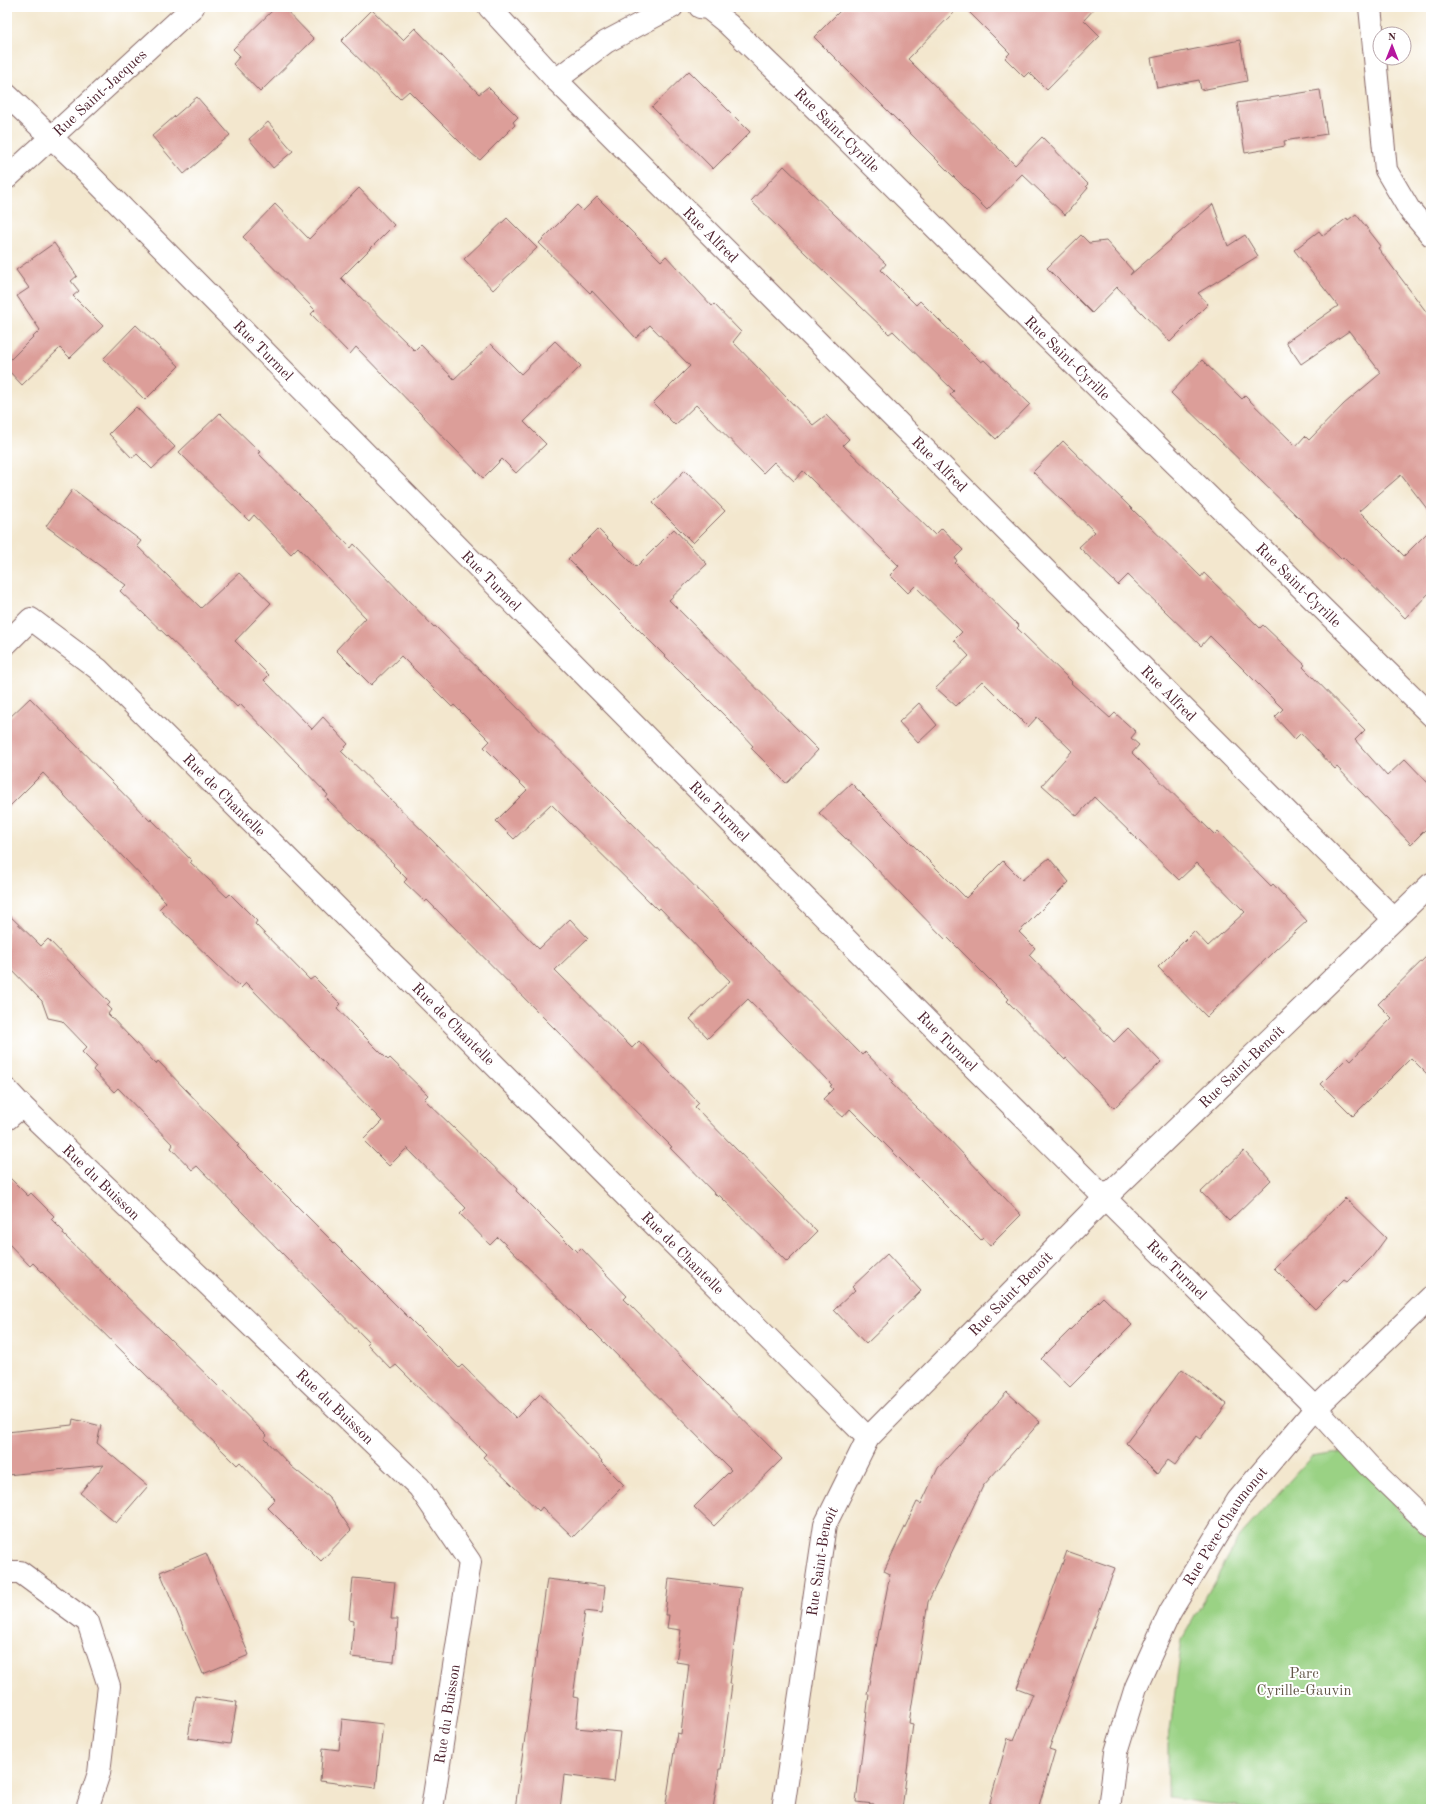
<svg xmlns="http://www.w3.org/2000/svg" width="1438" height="1816" font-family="'Old Standard TT',serif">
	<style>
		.green { fill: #9ad284; stroke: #727858 }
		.building { fill: #dc9e99 }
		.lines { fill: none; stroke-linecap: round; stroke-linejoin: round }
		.street-casing { stroke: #856564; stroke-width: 24 }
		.secondary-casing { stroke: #856564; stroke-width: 24 }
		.street { stroke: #fff; stroke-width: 22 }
		.secondary { stroke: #fff; stroke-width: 22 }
		.labels { text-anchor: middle; stroke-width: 4; stroke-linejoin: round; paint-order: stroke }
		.street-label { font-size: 15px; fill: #4a1f2b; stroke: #fff }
		.park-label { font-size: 15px; fill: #625546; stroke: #fff }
	</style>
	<rect width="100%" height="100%" fill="#fff"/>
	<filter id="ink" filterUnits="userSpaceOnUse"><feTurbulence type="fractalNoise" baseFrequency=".025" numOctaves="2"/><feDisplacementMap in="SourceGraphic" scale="8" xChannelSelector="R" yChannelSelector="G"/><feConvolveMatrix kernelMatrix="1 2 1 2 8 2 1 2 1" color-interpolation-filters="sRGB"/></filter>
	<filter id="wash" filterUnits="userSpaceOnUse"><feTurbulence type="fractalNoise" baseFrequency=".012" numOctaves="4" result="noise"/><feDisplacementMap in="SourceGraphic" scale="16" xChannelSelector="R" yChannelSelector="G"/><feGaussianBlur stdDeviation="0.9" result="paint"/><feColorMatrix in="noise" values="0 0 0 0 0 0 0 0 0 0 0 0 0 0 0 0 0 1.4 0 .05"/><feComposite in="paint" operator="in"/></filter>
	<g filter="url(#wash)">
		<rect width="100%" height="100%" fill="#f3e7ce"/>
		<polygon class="green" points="1345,1452 1431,1542 1431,1809 1252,1809 1168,1798 1168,1745 1182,1639 1240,1536 1311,1457"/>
		<g id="blocks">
			<g class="building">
				<polygon points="276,7 283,7 314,39 260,92 233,64 240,56 233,49"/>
				<polygon points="844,7 959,7 908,59 1015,165 1042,137 1088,184 1086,186 1088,188 1065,215 1022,174 987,210 814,37"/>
				<polygon points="964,7 1096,7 1084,20 1100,36 1047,90 1029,72 1024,77 1005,58 1010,53"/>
				<polygon points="372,10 403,40 415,28 479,94 488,87 518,117 513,122 515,125 480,160 472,154 409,91 400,99 341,41"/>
				<polygon points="1240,40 1247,81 1201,90 1199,80 1157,88 1151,58"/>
				<polygon points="689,71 750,132 713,169 652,107"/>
				<polygon points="1320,90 1327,134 1284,141 1285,146 1245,153 1237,103"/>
				<polygon points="197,97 230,135 184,174 152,136"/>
				<polygon points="268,122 293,151 273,168 249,139"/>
				<polygon points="784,166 886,264 881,270 916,305 920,301 981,362 984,360 1030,404 996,439 950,395 954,391 893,331 889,334 885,330 751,201"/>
				<polygon points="359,188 394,225 341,278 415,351 421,345 454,379 491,344 521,374 555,341 581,366 524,422 546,444 516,473 502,459 483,478 356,347 350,354 311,314 315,310 243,237 275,204 309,239"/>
				<polygon points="597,197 661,261 666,256 712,306 714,304 741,332 733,342 813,425 826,415 849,439 843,445 935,535 942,528 963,550 955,558 957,561 955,563 1019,626 1017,628 1072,682 1071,683 1110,718 1115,713 1136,732 1131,738 1139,745 1132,753 1215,835 1218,832 1271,886 1273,884 1307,921 1275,950 1207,1017 1158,967 1194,931 1208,946 1245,912 1197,863 1179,880 1094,797 1077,816 1042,785 1072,751 1037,717 1028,727 982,681 956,706 936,688 969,656 954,640 962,632 915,586 908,593 890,575 899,566 803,471 794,481 774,462 763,473 696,405 675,425 653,403 690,366 650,325 636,338 592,291 590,293 539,243 577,205 583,211"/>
				<polygon points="1213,204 1228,246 1245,235 1258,256 1198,293 1208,304 1170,342 1117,287 1092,313 1047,268 1081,235 1089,243 1106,241 1133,271 1130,275"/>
				<polygon points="1356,214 1381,246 1378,248 1431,318 1431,514 1401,475 1359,511 1404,556 1431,529 1431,591 1405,618 1343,557 1341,559 1171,393 1202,360 1242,399 1245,396 1296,446 1305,436 1309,440 1344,404 1381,373 1349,331 1301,364 1286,342 1338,306 1294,250 1319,231 1323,236 1347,218 1348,220"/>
				<polygon points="507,218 537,248 493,290 464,259"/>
				<polygon points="54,243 77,276 71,281 79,291 73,296 103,326 70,358 60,348 22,385 7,369 7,363 40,330 17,296 29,288 16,270"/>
				<polygon points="136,325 179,366 145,400 103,359"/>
				<polygon points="136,407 175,447 152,469 137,454 132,458 109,434"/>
				<polygon points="220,413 260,452 258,453 351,548 354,544 434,627 435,626 492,682 862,1055 865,1052 893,1081 891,1083 946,1136 1021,1215 990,1246 983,1238 981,1240 850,1109 843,1117 823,1099 833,1089 830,1086 832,1085 748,999 708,1038 690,1019 730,981 660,908 658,910 551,804 514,839 496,821 527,790 484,747 490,741 454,705 452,707 401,656 371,685 336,650 366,618 298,547 291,554 254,515 249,521 179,452"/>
				<polygon points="1063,441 1201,577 1204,573 1260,628 1263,625 1305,665 1303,667 1365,730 1355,740 1387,776 1405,759 1431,786 1431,824 1411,844 1337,767 1335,769 1301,733 1295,739 1275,717 1283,709 1210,636 1201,646 1128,575 1118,585 1079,547 1095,532 1033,472"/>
				<polygon points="685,470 725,511 693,543 653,503"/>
				<polygon points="73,489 141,541 137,546 201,608 239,573 271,603 235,641 269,675 264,680 312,729 323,717 348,744 341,751 433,841 539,949 570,919 588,938 555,970 632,1048 639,1041 699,1103 695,1107 817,1232 787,1262 719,1195 718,1197 670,1148 672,1147 427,900 425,902 404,882 407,879 393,865 394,864 326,798 328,795 240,704 237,707 191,659 120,591 126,585 46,526"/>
				<polygon points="598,529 636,567 674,529 707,564 669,600 818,750 788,782 786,783 751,748 753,746 732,723 568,559"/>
				<polygon points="30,698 150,821 151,819 192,861 190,862 227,897 230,894 257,921 255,924 310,980 314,977 341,1004 337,1008 350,1022 388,1060 390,1058 428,1095 424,1099 517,1189 516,1191 577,1252 581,1248 627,1296 624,1299 782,1459 714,1526 694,1507 731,1470 592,1330 591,1331 498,1237 490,1245 460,1214 466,1208 407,1148 389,1166 363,1140 382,1121 246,983 241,988 159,909 166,902 43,773 7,809 7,720"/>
				<polygon points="919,703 937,725 918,743 899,722"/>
				<polygon points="851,783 966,898 1003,861 1022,880 1049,858 1069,882 1019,932 1035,948 1029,955 1114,1042 1128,1028 1161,1062 1114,1108 1066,1058 1065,1060 1007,1001 1009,999 948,938 946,940 867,859 819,813"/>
				<polygon points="7,913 41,946 48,939 110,1003 107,1006 111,1010 108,1014 156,1064 158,1061 239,1145 237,1146 459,1368 462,1365 516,1418 540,1394 602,1461 601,1462 624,1485 573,1537 542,1507 539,1511 483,1457 486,1454 396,1365 391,1369 367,1344 369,1342 197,1166 192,1170 171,1148 173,1145 118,1088 114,1092 93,1070 96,1066 82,1052 87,1047 62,1021 48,1018 42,1001 7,965"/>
				<polygon points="1431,952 1431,1078 1411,1058 1353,1116 1321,1084 1348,1057 1351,1060 1392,1018 1378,1004"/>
				<polygon points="1244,1151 1271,1180 1229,1221 1201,1192"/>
				<polygon points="7,1175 28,1196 31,1193 54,1216 51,1219 64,1232 63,1234 218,1386 267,1436 264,1438 292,1467 328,1496 351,1530 321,1561 267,1507 275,1499 240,1462 237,1465 33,1263 30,1266 7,1242"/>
				<polygon points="1345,1198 1386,1238 1372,1257 1347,1282 1344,1280 1315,1309 1274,1268"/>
				<polygon points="887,1254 921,1291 866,1344 834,1310 855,1290 852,1287"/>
				<polygon points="1103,1297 1132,1325 1070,1387 1041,1359"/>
				<polygon points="1182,1369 1227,1404 1200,1439 1196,1436 1175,1465 1168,1460 1157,1474 1126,1443"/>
				<polygon points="1007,1392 1040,1422 983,1486 928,1602 909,1723 913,1724 902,1809 873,1809 874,1804 856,1802 869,1694 867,1694 890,1574 884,1571 917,1502 921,1504 938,1468"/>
				<polygon points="73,1419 101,1426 97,1443 148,1486 116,1523 80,1493 104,1465 7,1475 7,1432 72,1425"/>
				<polygon points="1067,1551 1115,1568 1049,1749 1055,1751 1038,1809 988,1809 1008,1738 1014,1740 1033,1694 1017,1688"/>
				<polygon points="206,1553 249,1655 203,1674 160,1572"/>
				<polygon points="353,1578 395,1582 391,1619 398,1619 394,1662 351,1657 354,1621 349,1620"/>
				<polygon points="547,1579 605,1586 602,1613 585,1611 573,1697 579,1698 576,1728 620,1732 614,1782 564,1775 560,1809 515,1809"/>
				<polygon points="669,1579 741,1588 729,1684 732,1684 721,1769 719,1769 713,1809 665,1809 677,1733 681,1734 689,1664 676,1662 681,1630 667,1628 669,1615 665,1615"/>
				<polygon points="195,1696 237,1702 230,1744 188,1738"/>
				<polygon points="342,1719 383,1724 376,1788 320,1781 323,1748 339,1750"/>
			</g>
		</g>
	</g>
	<g filter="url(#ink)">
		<use href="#blocks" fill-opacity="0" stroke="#856564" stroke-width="1"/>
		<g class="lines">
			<g class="street-casing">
				<g id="street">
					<path id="s1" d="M489,7L556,80L1394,919"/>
					<path id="s2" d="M700,7L708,8L728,24L818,111L975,267L1431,715"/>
					<polyline points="1370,7 1386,170 1409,209 1431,235"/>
					<polyline points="556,80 606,42 672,7"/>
					<path id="s3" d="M7,95L76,161L946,1040L1316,1408L1368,1465L1431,1526"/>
					<path id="s4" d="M7,643L31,619L98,669L868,1438"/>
					<path id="s5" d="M7,1090L22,1106L419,1487L470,1562L432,1809"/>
					<polyline points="7,1119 22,1106"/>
					<polyline points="7,1572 20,1572 88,1622 109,1686 99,1773 87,1809"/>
					<path id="s6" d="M783,1809L825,1525L868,1438L1105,1198L1431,884"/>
					<path id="s7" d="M1109,1809L1116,1752L1136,1687L1170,1612L1238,1500L1316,1408L1431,1297"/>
				</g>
			</g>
			<g class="secondary-casing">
				<g id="secondary">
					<path id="s8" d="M7,178L193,7"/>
				</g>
			</g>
			<use href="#street" class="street"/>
			<use href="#secondary" class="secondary"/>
		</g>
	</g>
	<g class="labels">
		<g class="street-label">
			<text dy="5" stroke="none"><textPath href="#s8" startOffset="126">Rue Saint-Jacques</textPath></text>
			<text dy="5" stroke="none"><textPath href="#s2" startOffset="186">Rue Saint-Cyrille</textPath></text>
			<text dy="5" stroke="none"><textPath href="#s1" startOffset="318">Rue Alfred</textPath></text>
			<text dy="5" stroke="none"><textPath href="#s3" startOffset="362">Rue Turmel</textPath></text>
			<text dy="5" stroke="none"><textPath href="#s2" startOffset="510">Rue Saint-Cyrille</textPath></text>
			<text dy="5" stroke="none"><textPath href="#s1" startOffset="642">Rue Alfred</textPath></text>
			<text dy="5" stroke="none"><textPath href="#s3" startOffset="686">Rue Turmel</textPath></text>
			<text dy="5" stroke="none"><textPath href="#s2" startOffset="834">Rue Saint-Cyrille</textPath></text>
			<text dy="5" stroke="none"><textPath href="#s1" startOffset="966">Rue Alfred</textPath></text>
			<text dy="5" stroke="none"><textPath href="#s4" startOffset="296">Rue de Chantelle</textPath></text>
			<text dy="5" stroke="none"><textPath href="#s3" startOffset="1010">Rue Turmel</textPath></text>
			<text dy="5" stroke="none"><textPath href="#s4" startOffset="620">Rue de Chantelle</textPath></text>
			<text dy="5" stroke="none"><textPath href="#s3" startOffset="1334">Rue Turmel</textPath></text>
			<text dy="5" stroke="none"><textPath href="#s6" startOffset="911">Rue Saint-Benoît</textPath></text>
			<text dy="5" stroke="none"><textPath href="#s5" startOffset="132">Rue du Buisson</textPath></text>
			<text dy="5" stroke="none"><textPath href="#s4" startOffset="944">Rue de Chantelle</textPath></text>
			<text dy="5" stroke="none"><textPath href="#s3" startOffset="1658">Rue Turmel</textPath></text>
			<text dy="5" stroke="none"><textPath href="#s6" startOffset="587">Rue Saint-Benoît</textPath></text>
			<text dy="5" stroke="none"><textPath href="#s5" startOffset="456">Rue du Buisson</textPath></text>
			<text dy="5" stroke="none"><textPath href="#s7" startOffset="310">Rue Père-Chaumonot</textPath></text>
			<text dy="5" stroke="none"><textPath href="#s6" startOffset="251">Rue Saint-Benoît</textPath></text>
			<text transform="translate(447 1714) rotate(-81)" y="5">Rue du Buisson</text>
		</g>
		<g class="park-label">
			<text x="1304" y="1678">Parc<tspan x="1304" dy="17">Cyrille-Gauvin</tspan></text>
		</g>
	</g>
	<rect width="1438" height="1816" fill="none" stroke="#fff" stroke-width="24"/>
	<g transform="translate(1392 46)"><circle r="19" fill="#ffffff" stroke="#b7a5aa"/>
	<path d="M0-3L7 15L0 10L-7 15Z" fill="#b5179e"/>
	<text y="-6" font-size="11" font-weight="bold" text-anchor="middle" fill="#4a1f2b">N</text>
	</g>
</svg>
